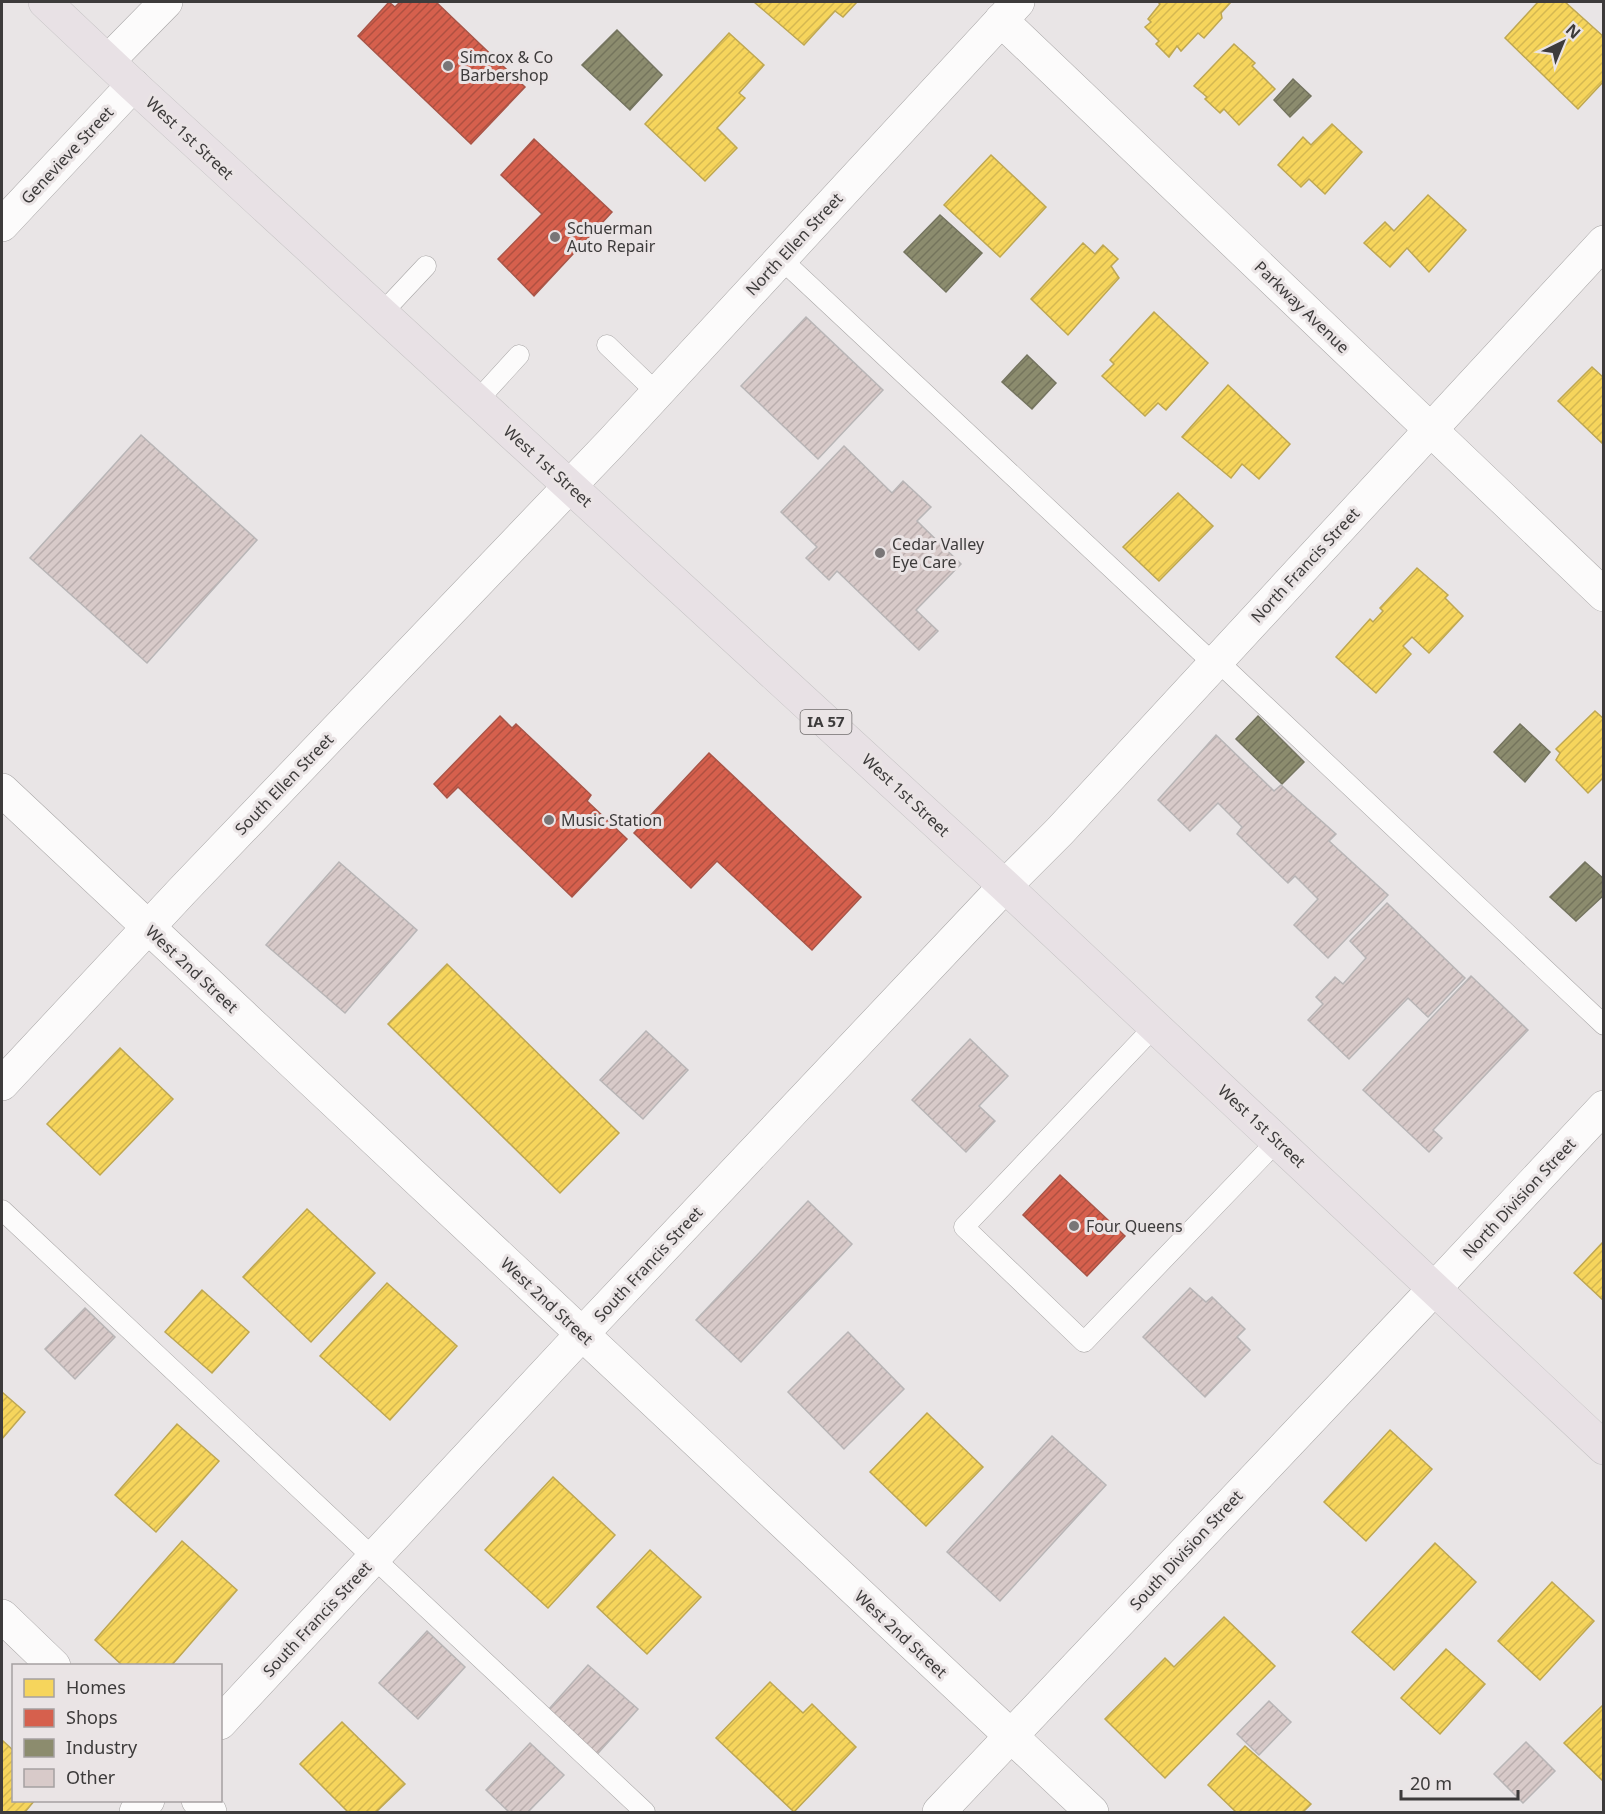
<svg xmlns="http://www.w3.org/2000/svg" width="1605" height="1814" font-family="'Noto Sans',sans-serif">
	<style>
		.homes { fill: url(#homes-hatch); stroke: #bea752; stroke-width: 1.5 }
		.shops { fill: url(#shops-hatch); stroke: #a85548; stroke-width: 1.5 }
		.industry { fill: url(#industry-hatch); stroke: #74745f; stroke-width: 1.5 }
		.building { fill: url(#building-hatch); stroke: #b8b5b6; stroke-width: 1.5 }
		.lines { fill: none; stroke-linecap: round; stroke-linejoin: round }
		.service-casing { stroke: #a8a6a6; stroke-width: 21 }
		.minor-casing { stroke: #a8a6a6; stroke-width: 34 }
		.primary-casing { stroke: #c5c3c4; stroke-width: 34 }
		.service { stroke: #fcfbfb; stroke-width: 20 }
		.minor { stroke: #fcfbfb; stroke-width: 33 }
		.primary { stroke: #e8e1e5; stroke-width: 33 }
		.poi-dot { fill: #797677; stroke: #eae4e5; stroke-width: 2 }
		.labels { text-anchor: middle; stroke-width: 6; stroke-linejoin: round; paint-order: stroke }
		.shield { fill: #eae4e5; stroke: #716e6e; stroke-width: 1.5 }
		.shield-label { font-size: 15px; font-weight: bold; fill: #3d3b3b }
		.poi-label { font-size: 16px; fill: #3d3b3b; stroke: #eae4e5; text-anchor: start }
		.street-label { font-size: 16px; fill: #3d3b3b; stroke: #eae4e5 }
	</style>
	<defs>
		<pattern id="homes-hatch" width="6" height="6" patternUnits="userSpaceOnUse" patternTransform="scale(1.5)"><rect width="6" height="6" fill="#f6d55c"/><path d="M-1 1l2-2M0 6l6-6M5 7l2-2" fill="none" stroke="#d4b851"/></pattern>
		<pattern id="shops-hatch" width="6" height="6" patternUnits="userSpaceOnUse" patternTransform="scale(1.5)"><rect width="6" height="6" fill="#d6604d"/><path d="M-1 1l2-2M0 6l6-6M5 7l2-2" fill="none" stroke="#af5041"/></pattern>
		<pattern id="industry-hatch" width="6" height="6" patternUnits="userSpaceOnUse" patternTransform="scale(1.5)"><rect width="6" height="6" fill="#8c8c6e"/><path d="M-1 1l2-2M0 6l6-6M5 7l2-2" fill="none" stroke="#74745c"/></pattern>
		<pattern id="building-hatch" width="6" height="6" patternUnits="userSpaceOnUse" patternTransform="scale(1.5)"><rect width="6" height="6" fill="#d8cac9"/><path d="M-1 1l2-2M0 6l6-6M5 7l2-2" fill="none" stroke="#baaeae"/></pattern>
	</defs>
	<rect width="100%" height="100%" fill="#e9e5e6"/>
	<g class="homes">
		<polygon points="754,2 857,2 843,17 835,11 804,45"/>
		<polygon points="1158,2 1231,2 1221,13 1222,18 1204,38 1198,33 1181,51 1177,46 1169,57 1156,44 1159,41 1145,27 1151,22 1148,19 1160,4"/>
		<polygon points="1538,2 1565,2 1604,37 1604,81 1578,109 1505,38"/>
		<polygon points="729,33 764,65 739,93 745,98 717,128 737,148 705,181 645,124"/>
		<polygon points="1234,44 1255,63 1252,66 1275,89 1239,125 1224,109 1220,113 1205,99 1207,97 1194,86"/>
		<polygon points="1332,124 1362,152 1325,194 1309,179 1301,187 1278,165 1303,137 1311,145"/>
		<polygon points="991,155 1046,207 1000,257 944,205"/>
		<polygon points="1428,195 1466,230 1429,272 1407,248 1390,267 1364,243 1385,222 1394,231"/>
		<polygon points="1083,243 1095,254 1103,245 1118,259 1111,266 1119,278 1068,335 1031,299"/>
		<polygon points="1154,312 1208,363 1166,410 1158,403 1145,416 1102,376 1114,364 1110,360"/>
		<polygon points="1592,367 1604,378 1604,445 1558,401"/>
		<polygon points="1228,385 1290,444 1259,479 1242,464 1231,478 1182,437"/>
		<polygon points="1178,493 1213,526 1159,581 1123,547"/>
		<polygon points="1417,568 1448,595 1445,598 1463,616 1429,653 1412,637 1403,646 1411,654 1376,693 1336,657 1370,619 1373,622 1383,611 1380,608"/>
		<polygon points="1595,711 1604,719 1604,777 1588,793 1556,760 1560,753 1556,749"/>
		<polygon points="447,964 619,1133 560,1193 388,1024"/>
		<polygon points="120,1048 173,1099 100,1175 47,1124"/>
		<polygon points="307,1209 375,1273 311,1342 243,1277"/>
		<polygon points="1604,1241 1604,1301 1574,1273"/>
		<polygon points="387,1283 457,1346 390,1420 320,1356"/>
		<polygon points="202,1290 249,1332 212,1373 165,1332"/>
		<polygon points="2,1392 25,1412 2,1439"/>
		<polygon points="927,1413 983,1467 926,1526 870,1472"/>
		<polygon points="177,1424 219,1461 156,1532 115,1495"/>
		<polygon points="1390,1430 1432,1469 1366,1541 1324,1502"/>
		<polygon points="553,1477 615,1535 548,1608 485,1550"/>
		<polygon points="182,1541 237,1590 171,1666 123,1666 95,1640"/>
		<polygon points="1435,1543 1476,1582 1394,1670 1352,1632"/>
		<polygon points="650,1550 701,1597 647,1654 597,1607"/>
		<polygon points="1552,1582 1594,1621 1540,1680 1498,1641"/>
		<polygon points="1224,1617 1275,1666 1165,1778 1105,1719 1165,1658 1174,1667"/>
		<polygon points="1446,1649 1485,1684 1440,1734 1401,1698"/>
		<polygon points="770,1682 803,1713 812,1704 856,1747 794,1812 716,1738"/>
		<polygon points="1604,1704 1604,1782 1564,1743"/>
		<polygon points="342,1722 405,1784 376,1812 348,1812 300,1764"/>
		<polygon points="2,1740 14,1751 14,1800 35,1800 25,1812 2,1812"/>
		<polygon points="1245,1746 1311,1804 1303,1812 1236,1812 1208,1785"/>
	</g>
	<g class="shops">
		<polygon points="389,2 395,7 400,2 436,2 525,87 471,144 358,36"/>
		<polygon points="534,139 612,212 534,296 498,259 542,214 501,175"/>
		<polygon points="500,716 512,728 516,724 591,795 587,801 627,839 572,897 458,787 447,798 434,784"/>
		<polygon points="709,753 861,897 812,950 717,861 691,888 634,833"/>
		<polygon points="1060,1175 1125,1236 1087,1276 1023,1215"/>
	</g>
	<g class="industry">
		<polygon points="617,30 662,75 630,110 582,65"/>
		<polygon points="1293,79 1311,96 1290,117 1274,100"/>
		<polygon points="940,215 982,253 946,292 904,252"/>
		<polygon points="1027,355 1056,383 1032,409 1002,382"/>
		<polygon points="1258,716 1304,762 1282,784 1236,739"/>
		<polygon points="1520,724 1550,752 1525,782 1494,752"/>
		<polygon points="1585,862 1604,879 1604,895 1576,921 1550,897"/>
	</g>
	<g class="building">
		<polygon points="806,317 883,390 818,459 741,386"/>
		<polygon points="141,435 257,540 147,663 30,558"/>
		<polygon points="844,446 892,493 903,481 931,507 917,521 961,564 916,610 938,631 919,650 837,571 829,580 806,558 817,547 781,512"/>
		<polygon points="1216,735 1274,791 1281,785 1336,834 1329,841 1388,895 1328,958 1294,925 1318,899 1295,876 1288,883 1237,834 1242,827 1218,803 1190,831 1158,800"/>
		<polygon points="339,862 417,930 345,1013 266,945"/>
		<polygon points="1387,903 1465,978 1428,1017 1408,998 1349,1059 1308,1020 1323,1004 1316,997 1335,977 1343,984 1366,958 1350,941"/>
		<polygon points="1471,976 1528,1030 1433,1130 1442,1138 1429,1152 1363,1090"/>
		<polygon points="646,1031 688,1070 643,1119 600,1080"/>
		<polygon points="970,1039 1008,1076 979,1106 995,1121 966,1152 912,1100"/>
		<polygon points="808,1201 852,1244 741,1362 696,1320"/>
		<polygon points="1190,1288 1206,1302 1212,1297 1245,1329 1237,1337 1250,1350 1205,1397 1143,1337"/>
		<polygon points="85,1308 115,1337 75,1379 45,1349"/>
		<polygon points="848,1332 904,1389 844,1449 788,1392"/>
		<polygon points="1052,1436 1106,1485 1000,1601 947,1552"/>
		<polygon points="427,1631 465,1667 418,1719 379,1683"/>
		<polygon points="588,1665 638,1709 591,1761 542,1717"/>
		<polygon points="1269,1701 1291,1722 1259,1755 1237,1734"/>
		<polygon points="1526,1742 1555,1771 1523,1803 1494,1774"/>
		<polygon points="530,1743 564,1775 528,1812 509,1812 486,1790"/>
	</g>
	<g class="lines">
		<g class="service-casing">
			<g id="service">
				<polyline points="780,258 1214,664 1227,670 1604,1025"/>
				<polyline points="382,313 426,266"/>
				<polyline points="607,345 656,392"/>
				<polyline points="477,401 519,355"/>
				<polyline points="1155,1026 964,1227 1084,1342 1277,1141"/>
				<polyline points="2,1210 645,1812"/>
			</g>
		</g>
		<g class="minor-casing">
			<g id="minor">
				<polyline points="1001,20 1604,595"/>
				<polyline points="108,61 166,2"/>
				<polyline points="2,225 133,85"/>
				<polyline points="2,790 1092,1812"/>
				<polyline points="2,1084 183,890 611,443 1018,2"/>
				<polyline points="2,1616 54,1666"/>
				<polyline points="220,1723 582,1334 1005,886 1060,831 1604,242"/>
				<polyline points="198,1800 210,1812"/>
				<polyline points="136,1812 148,1800"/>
				<polyline points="939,1812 1435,1288 1604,1107"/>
			</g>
		</g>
		<g class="primary-casing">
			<polyline id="primary" points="45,2 133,85 1005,886 1604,1448"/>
		</g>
		<use href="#service" class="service"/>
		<use href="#minor" class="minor"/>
		<use href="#primary" class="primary"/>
	</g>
	<g class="poi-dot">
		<circle cx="448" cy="66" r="6"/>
		<circle cx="555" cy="237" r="6"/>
		<circle cx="880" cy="553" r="6"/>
		<circle cx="549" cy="820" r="6"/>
		<circle cx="1074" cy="1226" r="6"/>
	</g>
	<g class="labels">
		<rect class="shield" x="800.5" y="710" width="51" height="24" rx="4.5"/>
		<g class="shield-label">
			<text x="826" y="727">IA 57</text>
		</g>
		<g class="poi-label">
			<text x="460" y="63">Simcox &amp; Co<tspan x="460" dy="18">Barbershop</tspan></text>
			<text x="567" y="234">Schuerman<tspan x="567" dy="18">Auto Repair</tspan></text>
			<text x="892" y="550">Cedar Valley<tspan x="892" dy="18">Eye Care</tspan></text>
			<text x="561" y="826">Music Station</text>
			<text x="1086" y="1232">Four Queens</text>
		</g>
		<g class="street-label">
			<text transform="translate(190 138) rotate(43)" y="6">West 1st Street</text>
			<text transform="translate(67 155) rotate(-47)" y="6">Genevieve Street</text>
			<text transform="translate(794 244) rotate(-47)" y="6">North Ellen Street</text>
			<text transform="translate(1302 307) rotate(44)" y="6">Parkway Avenue</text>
			<text transform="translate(548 466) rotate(42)" y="6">West 1st Street</text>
			<text transform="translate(1305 565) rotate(-47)" y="6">North Francis Street</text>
			<text transform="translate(284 784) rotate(-46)" y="6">South Ellen Street</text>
			<text transform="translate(906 795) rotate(43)" y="6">West 1st Street</text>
			<text transform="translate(192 969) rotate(43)" y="6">West 2nd Street</text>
			<text transform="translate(1262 1126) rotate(43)" y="6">West 1st Street</text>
			<text transform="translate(1519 1198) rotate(-47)" y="6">North Division Street</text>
			<text transform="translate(648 1264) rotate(-47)" y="6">South Francis Street</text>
			<text transform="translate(547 1301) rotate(43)" y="6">West 2nd Street</text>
			<text transform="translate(1186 1550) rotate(-47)" y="6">South Division Street</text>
			<text transform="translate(317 1619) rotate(-47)" y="6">South Francis Street</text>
			<text transform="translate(901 1634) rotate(43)" y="6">West 2nd Street</text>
		</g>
	</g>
	<rect width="1605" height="1814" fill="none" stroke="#3d3b3b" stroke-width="6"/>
	<rect x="12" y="1664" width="210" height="138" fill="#eae4e5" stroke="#a5a0a1" stroke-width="1.5"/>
	<rect x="24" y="1679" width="30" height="18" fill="#f6d55c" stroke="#a5a0a1" stroke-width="1.5"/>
	<text x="66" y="1694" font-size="18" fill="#3d3b3b">Homes</text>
	<rect x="24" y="1709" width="30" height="18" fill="#d6604d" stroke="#a5a0a1" stroke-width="1.5"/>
	<text x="66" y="1724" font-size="18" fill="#3d3b3b">Shops</text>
	<rect x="24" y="1739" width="30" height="18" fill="#8c8c6e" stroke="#a5a0a1" stroke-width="1.5"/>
	<text x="66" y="1754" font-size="18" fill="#3d3b3b">Industry</text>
	<rect x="24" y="1769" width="30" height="18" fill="#d8cac9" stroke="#a5a0a1" stroke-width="1.5"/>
	<text x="66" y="1784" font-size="18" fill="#3d3b3b">Other</text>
	<g transform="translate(1563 42) rotate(43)" stroke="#eae4e5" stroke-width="4.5" paint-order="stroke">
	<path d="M0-4.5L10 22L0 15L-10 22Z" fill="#3d3b3b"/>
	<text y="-9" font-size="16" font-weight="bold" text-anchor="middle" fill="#3d3b3b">N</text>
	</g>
	<path d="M1401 1790v9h117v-9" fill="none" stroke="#3d3b3b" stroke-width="3"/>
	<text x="1410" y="1790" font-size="18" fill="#3d3b3b" stroke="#eae4e5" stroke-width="4.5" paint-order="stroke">20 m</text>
</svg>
